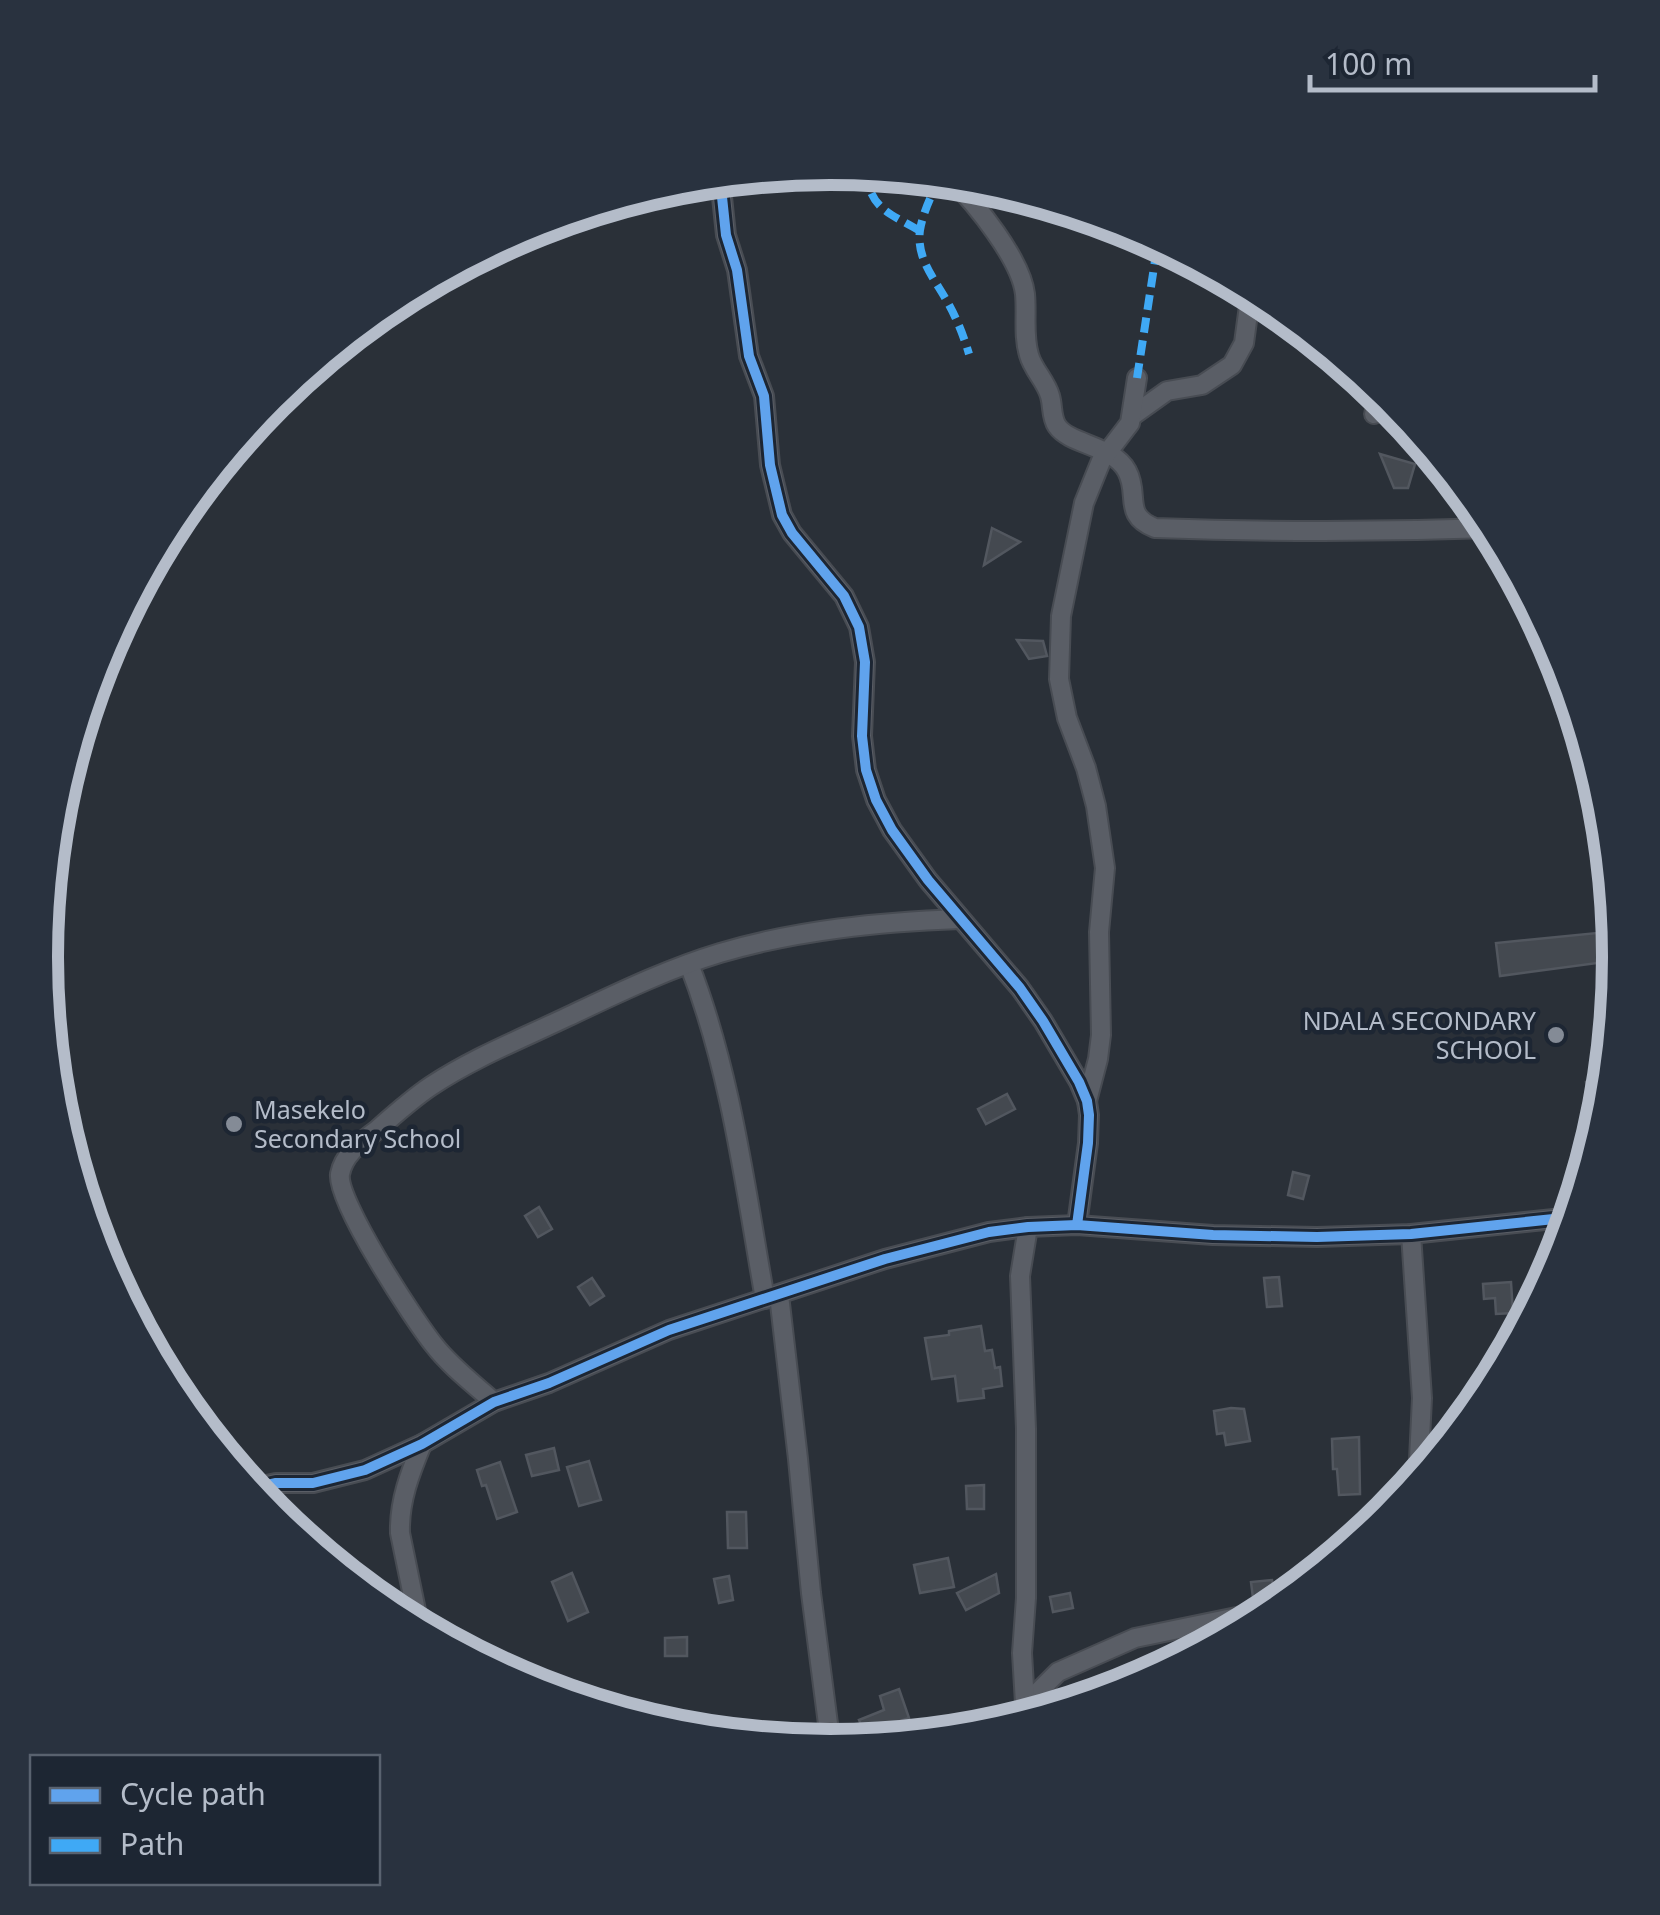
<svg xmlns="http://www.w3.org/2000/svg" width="1660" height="1915" font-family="'Noto Sans',sans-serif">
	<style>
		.building { fill: #444950; stroke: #52575f; stroke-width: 2.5 }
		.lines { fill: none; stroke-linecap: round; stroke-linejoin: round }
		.street-casing { stroke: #484c53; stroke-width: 22 }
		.street { stroke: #5a5e66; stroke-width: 18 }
		.quiet { stroke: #3fa9f5; stroke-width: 8; stroke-dasharray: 15 8; stroke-linecap: butt }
		.cycleway-casing { stroke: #1d2633; stroke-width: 16 }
		.cycleway { stroke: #60a3ed; stroke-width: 10 }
		.poi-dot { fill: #848b96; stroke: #1d2633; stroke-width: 4 }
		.labels { text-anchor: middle; stroke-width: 9; stroke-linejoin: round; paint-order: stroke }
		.poi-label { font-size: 25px; fill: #b4bcc9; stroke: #1d2633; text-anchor: end }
		.rim { fill: none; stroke: #b4bcc9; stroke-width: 12 }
	</style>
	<rect width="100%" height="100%" fill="#2a3038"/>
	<g class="building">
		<polygon points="1380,454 1415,464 1408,488 1394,488"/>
		<polygon points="992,528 1020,542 984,565"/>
		<polygon points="1017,640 1043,641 1047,656 1029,659"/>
		<polygon points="1617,931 1620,960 1500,976 1496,943"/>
		<polygon points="1608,1080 1605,1111 1589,1113 1586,1082"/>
		<polygon points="1007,1094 1015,1109 986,1124 978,1109"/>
		<polygon points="1293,1172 1309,1176 1303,1199 1288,1195"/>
		<polygon points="539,1207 552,1229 538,1237 525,1216"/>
		<polygon points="1279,1277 1282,1306 1267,1307 1264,1278"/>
		<polygon points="592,1278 604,1296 590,1305 578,1287"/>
		<polygon points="1511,1282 1513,1313 1496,1314 1495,1298 1484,1299 1483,1284"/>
		<polygon points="981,1326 985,1351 992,1350 995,1368 1000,1367 1002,1386 983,1389 984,1398 958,1401 955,1376 932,1379 925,1338 949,1335 949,1331"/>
		<polygon points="1231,1408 1244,1409 1250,1441 1226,1445 1224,1433 1217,1434 1214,1411"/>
		<polygon points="1359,1437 1360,1494 1339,1495 1337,1469 1333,1469 1332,1439"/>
		<polygon points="554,1448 559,1470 532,1476 526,1455"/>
		<polygon points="589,1461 601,1500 579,1506 567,1467"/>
		<polygon points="500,1462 517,1512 497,1519 486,1485 482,1486 477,1470"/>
		<polygon points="984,1485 984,1509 967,1509 966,1486"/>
		<polygon points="727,1512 746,1512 747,1548 728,1548"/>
		<polygon points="948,1558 954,1587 920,1593 914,1565"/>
		<polygon points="572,1573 588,1612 568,1621 552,1582"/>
		<polygon points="996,1574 999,1593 966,1610 957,1593"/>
		<polygon points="729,1576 733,1600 719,1603 714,1579"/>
		<polygon points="1272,1580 1274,1595 1253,1598 1251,1582"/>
		<polygon points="1070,1593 1073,1608 1053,1612 1050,1597"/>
		<polygon points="687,1637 687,1656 665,1656 665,1638"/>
		<polygon points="899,1689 909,1718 879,1728 883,1737 869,1743 859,1720 884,1710 880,1696"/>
	</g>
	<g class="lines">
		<g class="street-casing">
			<g id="street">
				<polyline points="720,178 726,235 737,270 749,356 764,396 770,465 782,515 792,533 844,596 859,627 865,662 862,736 866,770 876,800 892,830 928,880 1020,988 1043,1021 1079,1082 1087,1101 1089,1115 1088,1143 1077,1225"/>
				<path d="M951,179C975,203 1021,259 1025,294C1027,315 1023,335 1029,355C1033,370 1046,381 1050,396C1053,406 1051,417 1057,426C1070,445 1113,445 1127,471C1140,495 1122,515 1155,528C1268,532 1380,532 1492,528"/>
				<polyline points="1374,414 1394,405"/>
				<polyline points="1132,416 1167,391 1202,385 1232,365 1244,343 1251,291"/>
				<path d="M689,964C731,1072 745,1186 765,1299"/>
				<polyline points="1087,1101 1098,1059 1101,1035 1099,932 1105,868 1096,806 1086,768 1067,718 1059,679 1061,616 1084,503 1101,461 1130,423 1137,378"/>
				<polyline points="1411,1234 1422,1398 1418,1480"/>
				<polyline points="779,1295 798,1459 811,1593 831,1747"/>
				<path d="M494,1402C474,1384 451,1367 434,1345C414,1320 336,1201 340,1174C344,1153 363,1141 378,1129C395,1114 413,1098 431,1086C473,1058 521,1039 567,1017C616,994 667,969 720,953C798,930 879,922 960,919"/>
				<polyline points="249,1489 276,1483 313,1483 365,1470 422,1444 494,1402 549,1383 669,1330 885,1259 989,1232 1028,1227 1077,1225 1213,1235 1317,1237 1411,1234 1573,1217"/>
				<path d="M420,1630L400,1533C399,1501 410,1473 422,1444"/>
				<polyline points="1025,1705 1058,1672 1135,1638 1276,1609"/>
				<polyline points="1026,1720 1022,1653 1026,1598 1026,1429 1020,1276 1028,1227"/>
			</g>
		</g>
		<use href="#street" class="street"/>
		<g class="quiet">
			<path d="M866,171C870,210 890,213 920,231"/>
			<path d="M940,178C932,194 923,212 920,230C916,259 935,279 948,303C957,319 964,337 969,354"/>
			<polyline points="1137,378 1158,241"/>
		</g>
		<g class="cycleway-casing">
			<g id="cycleway">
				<polyline points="720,178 726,235 737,270 749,356 764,396 770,465 782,515 792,533 844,596 859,627 865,662 862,736 866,770 876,800 892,830 928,880 1020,988 1043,1021 1079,1082 1087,1101 1089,1115 1088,1143 1077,1225"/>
				<polyline points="249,1489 276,1483 313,1483 365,1470 422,1444 494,1402 549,1383 669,1330 885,1259 989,1232 1028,1227 1077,1225 1213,1235 1317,1237 1411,1234 1573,1217"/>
			</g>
		</g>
		<use href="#cycleway" class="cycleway"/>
	</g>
	<g class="poi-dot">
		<circle cx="1556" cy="1035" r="10"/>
		<circle cx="234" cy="1124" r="10"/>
	</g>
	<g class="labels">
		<g class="poi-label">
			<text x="1536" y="1030">NDALA SECONDARY<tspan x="1536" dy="29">SCHOOL</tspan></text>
			<text x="254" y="1119" text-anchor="start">Masekelo<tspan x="254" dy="29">Secondary School</tspan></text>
		</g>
	</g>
	<path d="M0 0H1660V1915H0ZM58 957a772 772 0 1 1 1544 0a772 772 0 1 1-1544 0Z" fill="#29323f" fill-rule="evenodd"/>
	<path class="rim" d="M58 957a772 772 0 1 1 1544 0a772 772 0 1 1-1544 0Z"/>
	<rect x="30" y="1755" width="350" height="130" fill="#1d2633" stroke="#59626f" stroke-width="2.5"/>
	<rect x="50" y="1788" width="50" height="15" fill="#60a3ed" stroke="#59626f" stroke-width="2.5"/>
	<text x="120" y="1805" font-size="30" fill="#b4bcc9">Cycle path</text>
	<rect x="50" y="1838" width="50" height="15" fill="#3fa9f5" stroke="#59626f" stroke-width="2.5"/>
	<text x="120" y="1855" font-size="30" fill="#b4bcc9">Path</text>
	<path d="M1310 75v15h285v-15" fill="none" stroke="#b4bcc9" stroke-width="5"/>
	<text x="1325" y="75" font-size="30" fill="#b4bcc9" stroke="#1d2633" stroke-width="8" paint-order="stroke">100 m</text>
</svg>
